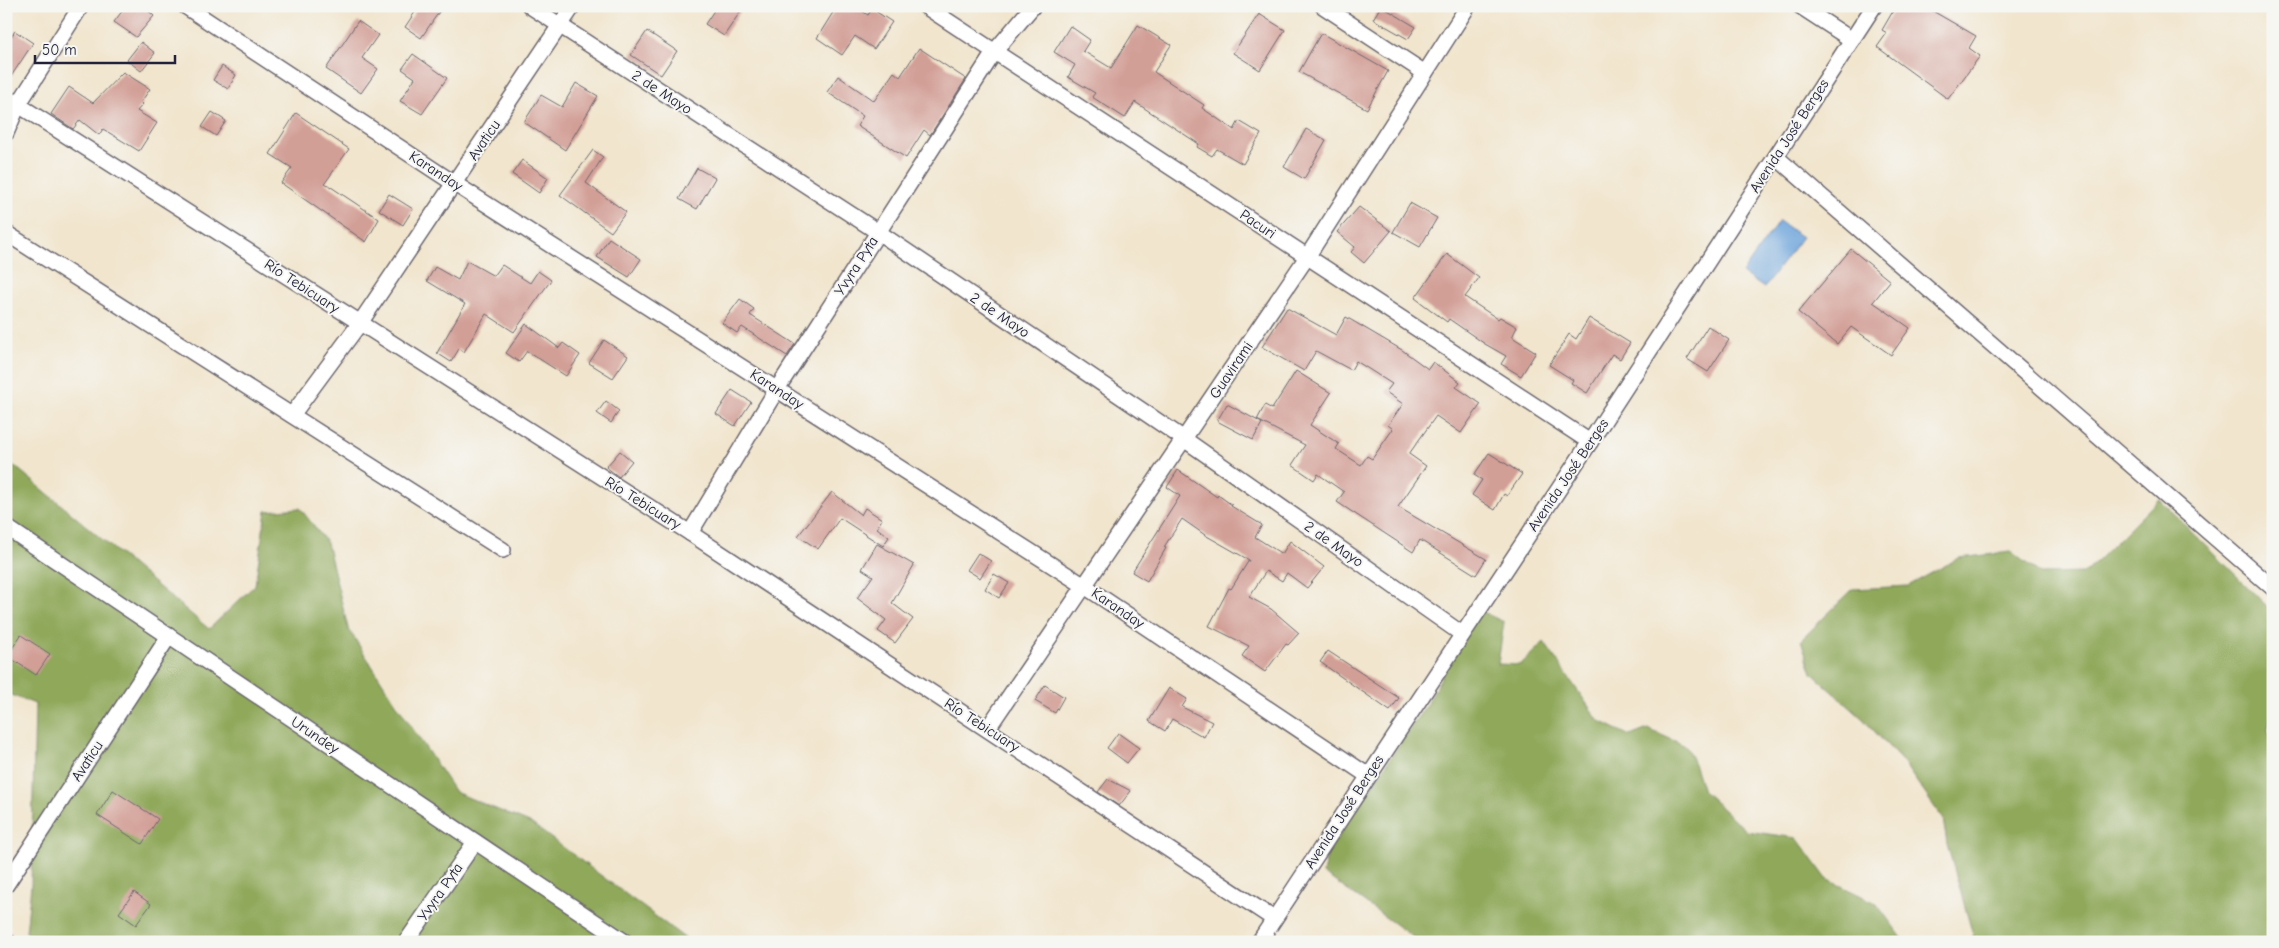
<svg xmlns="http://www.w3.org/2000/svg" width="2279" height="948" font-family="'Comic Neue',sans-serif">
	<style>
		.forest { fill: #8fa85a; stroke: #58654a }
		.water { fill: #6da4db; stroke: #48638b }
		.building { fill: #d29f96 }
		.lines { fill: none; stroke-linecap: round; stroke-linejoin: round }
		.minor-casing { stroke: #6a666e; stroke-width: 18 }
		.minor { stroke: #fff; stroke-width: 15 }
		.labels { text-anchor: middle; stroke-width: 4; stroke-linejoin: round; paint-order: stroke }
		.street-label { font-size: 15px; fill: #22223b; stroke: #f6f6f2 }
	</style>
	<rect width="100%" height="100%" fill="#f6f6f2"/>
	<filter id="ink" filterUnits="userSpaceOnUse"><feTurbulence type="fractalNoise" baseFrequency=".02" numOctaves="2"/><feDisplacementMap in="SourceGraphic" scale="10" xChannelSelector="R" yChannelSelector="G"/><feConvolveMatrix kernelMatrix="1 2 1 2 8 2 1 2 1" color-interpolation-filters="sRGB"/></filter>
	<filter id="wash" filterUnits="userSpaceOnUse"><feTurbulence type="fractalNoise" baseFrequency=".0096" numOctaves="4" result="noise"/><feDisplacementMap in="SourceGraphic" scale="20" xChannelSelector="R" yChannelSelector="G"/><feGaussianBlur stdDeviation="1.12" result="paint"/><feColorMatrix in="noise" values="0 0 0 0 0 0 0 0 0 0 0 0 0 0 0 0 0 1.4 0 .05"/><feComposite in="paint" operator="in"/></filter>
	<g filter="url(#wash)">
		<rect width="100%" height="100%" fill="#f1e5cd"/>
		<g class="forest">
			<polygon points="6,466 16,467 209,629 255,585 266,511 300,508 327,543 348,628 395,702 455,792 532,824 690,942 41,942 26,932 31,885 35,704 6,693"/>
			<polygon points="2159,499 2273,612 2273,706 2268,730 2273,742 2273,942 1975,942 1947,844 1943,819 1902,761 1863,719 1812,673 1801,640 1853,589 1908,586 1959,558 2011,552 2041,574 2085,573"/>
			<polygon points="1476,609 1504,622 1498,664 1520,665 1544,642 1598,720 1630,736 1648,729 1686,746 1695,766 1703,791 1747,831 1797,838 1827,879 1876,903 1905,942 1420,942 1323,873 1328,852 1430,699"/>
		</g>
		<polygon class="water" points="1779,221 1802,237 1764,288 1742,273"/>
		<g id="blocks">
			<g class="building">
				<polygon points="126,6 143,6 154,16 136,37 114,22"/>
				<polygon points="419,6 443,6 421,38 405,27"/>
				<polygon points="717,6 744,6 724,36 705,24"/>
				<polygon points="837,6 854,6 868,15 872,9 892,22 874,49 855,36 842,55 817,38"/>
				<polygon points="1381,6 1416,27 1408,39 1373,19"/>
				<polygon points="1896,6 1924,6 1976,36 1969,48 1980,56 1948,99 1877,47 1887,33 1882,30"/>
				<polygon points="1259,14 1285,30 1260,70 1233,53"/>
				<polygon points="358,21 378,35 362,58 378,69 361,93 326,69"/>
				<polygon points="1138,25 1171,45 1154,72 1204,105 1202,108 1234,130 1239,121 1261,134 1243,164 1217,149 1212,156 1197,147 1199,144 1135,102 1125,118 1092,97 1095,93 1068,77 1075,65 1054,52 1070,26 1090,40 1083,51 1111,68"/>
				<polygon points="15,31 33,43 6,84 6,44"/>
				<polygon points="647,31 677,51 661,75 631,55"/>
				<polygon points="1321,33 1388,71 1367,109 1299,72"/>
				<polygon points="141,42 155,53 141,71 127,60"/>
				<polygon points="919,48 966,79 930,135 924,130 906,158 857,126 863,116 827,92 838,76 874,101 894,72 900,77"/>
				<polygon points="413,54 447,78 422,114 400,101 415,78 402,69"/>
				<polygon points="222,66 236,75 228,89 213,80"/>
				<polygon points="123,72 150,89 141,102 143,104 137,111 157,123 139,151 103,129 99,135 80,120 73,129 51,114 69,87 93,103"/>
				<polygon points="576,83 598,96 565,150 524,122 541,95 562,107"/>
				<polygon points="212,112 226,121 216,136 202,127"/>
				<polygon points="296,113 349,149 325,183 379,219 366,242 281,183 292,168 270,154"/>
				<polygon points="1306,129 1326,140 1304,179 1284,167"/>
				<polygon points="593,150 603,157 586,183 626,212 611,232 560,195"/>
				<polygon points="522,160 548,178 539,193 512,174"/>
				<polygon points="697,168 715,178 697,209 679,199"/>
				<polygon points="389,194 413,209 403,225 379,210"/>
				<polygon points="1410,203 1437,218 1420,247 1393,232"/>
				<polygon points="1359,207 1391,231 1364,263 1351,252 1355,247 1337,232"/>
				<polygon points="609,238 641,259 629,277 597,257"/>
				<polygon points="1851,249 1890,281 1873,302 1910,328 1891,355 1851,327 1837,344 1798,312"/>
				<polygon points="1447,254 1479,278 1465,297 1498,319 1500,317 1517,327 1512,337 1536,352 1521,376 1501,364 1506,356 1485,344 1449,319 1447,322 1415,298"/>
				<polygon points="467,261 494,276 502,265 530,283 538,271 551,280 514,332 486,314 464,352 459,349 451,362 437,353 465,304 427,281 435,267 458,280"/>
				<polygon points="740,299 754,309 750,315 795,344 787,356 742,327 737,333 722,323"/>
				<polygon points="1287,308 1336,335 1346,317 1402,350 1428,369 1433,362 1460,382 1456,387 1481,404 1461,433 1436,416 1409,454 1426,466 1398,507 1486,559 1476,575 1420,540 1413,552 1337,502 1344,492 1318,474 1314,480 1292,465 1305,445 1257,420 1265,405 1272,409 1296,371 1331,393 1310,425 1339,444 1336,449 1361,465 1367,456 1372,459 1393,429 1388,425 1403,404 1386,392 1392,384 1356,361 1351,370 1316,351 1304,371 1262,347"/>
				<polygon points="1589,318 1630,343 1620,359 1612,354 1587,393 1571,383 1573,380 1549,365 1569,334 1576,339"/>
				<polygon points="526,324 559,348 563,343 580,355 566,376 527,351 519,362 506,353"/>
				<polygon points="1708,326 1729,340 1708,372 1687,359"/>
				<polygon points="604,340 628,356 613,378 589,363"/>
				<polygon points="732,390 751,402 735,426 716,414"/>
				<polygon points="606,401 619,411 611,423 597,413"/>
				<polygon points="1227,404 1262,423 1253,440 1217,421"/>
				<polygon points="620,451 632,461 619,477 606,467"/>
				<polygon points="1489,453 1522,474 1507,496 1504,494 1495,510 1472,495 1482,480 1474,475"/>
				<polygon points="1178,470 1217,497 1218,495 1232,505 1231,506 1262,525 1255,537 1282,554 1290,541 1324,567 1307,588 1287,573 1282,581 1266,571 1249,597 1271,609 1299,633 1288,645 1286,644 1265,672 1242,656 1249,646 1209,626 1229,588 1231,589 1249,560 1205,535 1182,519 1164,547 1166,548 1147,581 1132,572 1180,496 1167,487"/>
				<polygon points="832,492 861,515 865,508 882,519 877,528 889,537 883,546 840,518 818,549 798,536"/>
				<polygon points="877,544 914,565 892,603 913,619 895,643 878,631 886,620 857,598 873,576 862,569"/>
				<polygon points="978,553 991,561 980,578 967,570"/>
				<polygon points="994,574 1009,583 999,598 985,589"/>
				<polygon points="21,635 50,654 36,675 7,656"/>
				<polygon points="1328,651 1399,698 1390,711 1320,662"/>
				<polygon points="1045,685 1064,697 1055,713 1035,701"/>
				<polygon points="1169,688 1187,699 1182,707 1212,722 1204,737 1172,719 1165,731 1149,721"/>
				<polygon points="1118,733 1139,748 1127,763 1107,748"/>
				<polygon points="1108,779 1131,791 1119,806 1098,792"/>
				<polygon points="113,790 158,819 142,844 97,815"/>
				<polygon points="134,892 151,904 136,925 119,913"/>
			</g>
		</g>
	</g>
	<g filter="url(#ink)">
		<use href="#blocks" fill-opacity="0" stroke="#6a666e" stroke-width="1"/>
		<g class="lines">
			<g class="minor-casing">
				<g id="minor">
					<polyline points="185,6 455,184 1083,585 1367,775"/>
					<polyline points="530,6 878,232 1184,439 1462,634"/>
					<polyline points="925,6 1590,442"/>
					<polyline points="1323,6 1425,73"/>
					<polyline points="1800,6 1852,40"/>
					<polyline points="6,97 690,533 1274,919"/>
					<polyline points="6,133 18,105 81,6"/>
					<polyline points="1776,157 2273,588"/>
					<polyline points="6,233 503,550"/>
					<polyline points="292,415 360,323 573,6"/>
					<polyline points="6,527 625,942"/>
					<polyline points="690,533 777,389 995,51 1033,6"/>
					<polyline points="988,728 1307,257 1468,6"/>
					<polyline points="6,885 169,636"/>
					<polyline points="6,941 8,942"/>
					<polyline points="406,942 475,842"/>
					<polyline points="1259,942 1590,442 1874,6"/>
				</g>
			</g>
			<use href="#minor" class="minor"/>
		</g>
	</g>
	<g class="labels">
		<g class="street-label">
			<text transform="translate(662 92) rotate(33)" y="5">2 de Mayo</text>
			<text transform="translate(1789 136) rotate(-57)" y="5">Avenida José Berges</text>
			<text transform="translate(484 140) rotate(-56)" y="5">Avaticu</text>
			<text transform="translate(436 171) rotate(33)" y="5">Karanday</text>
			<text transform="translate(1258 224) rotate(34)" y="5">Pacuri</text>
			<text transform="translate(856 266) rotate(-57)" y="5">Yvyra Pyta</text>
			<text transform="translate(302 286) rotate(33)" y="5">Río Tebicuary</text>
			<text transform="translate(1000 315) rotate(34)" y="5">2 de Mayo</text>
			<text transform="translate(1231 370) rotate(-56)" y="5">Guavirami</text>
			<text transform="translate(777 389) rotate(33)" y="5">Karanday</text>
			<text transform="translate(1568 475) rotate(-56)" y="5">Avenida José Berges</text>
			<text transform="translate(643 503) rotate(32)" y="5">Río Tebicuary</text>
			<text transform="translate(1334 544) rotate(35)" y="5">2 de Mayo</text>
			<text transform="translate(1118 608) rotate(34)" y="5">Karanday</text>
			<text transform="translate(982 725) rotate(33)" y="5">Río Tebicuary</text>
			<text transform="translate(315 735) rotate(34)" y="5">Urundey</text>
			<text transform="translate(87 761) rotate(-57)" y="5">Avaticu</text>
			<text transform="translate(1344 812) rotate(-57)" y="5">Avenida José Berges</text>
			<text transform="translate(440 892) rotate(-55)" y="5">Yvyra Pyta</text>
		</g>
	</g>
	<rect width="2279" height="948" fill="none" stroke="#f6f6f2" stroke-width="25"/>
	<path d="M35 55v8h140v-8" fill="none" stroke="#22223b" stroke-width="2.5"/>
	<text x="42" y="55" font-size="15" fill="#22223b" stroke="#f6f6f2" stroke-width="4" paint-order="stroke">50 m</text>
</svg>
